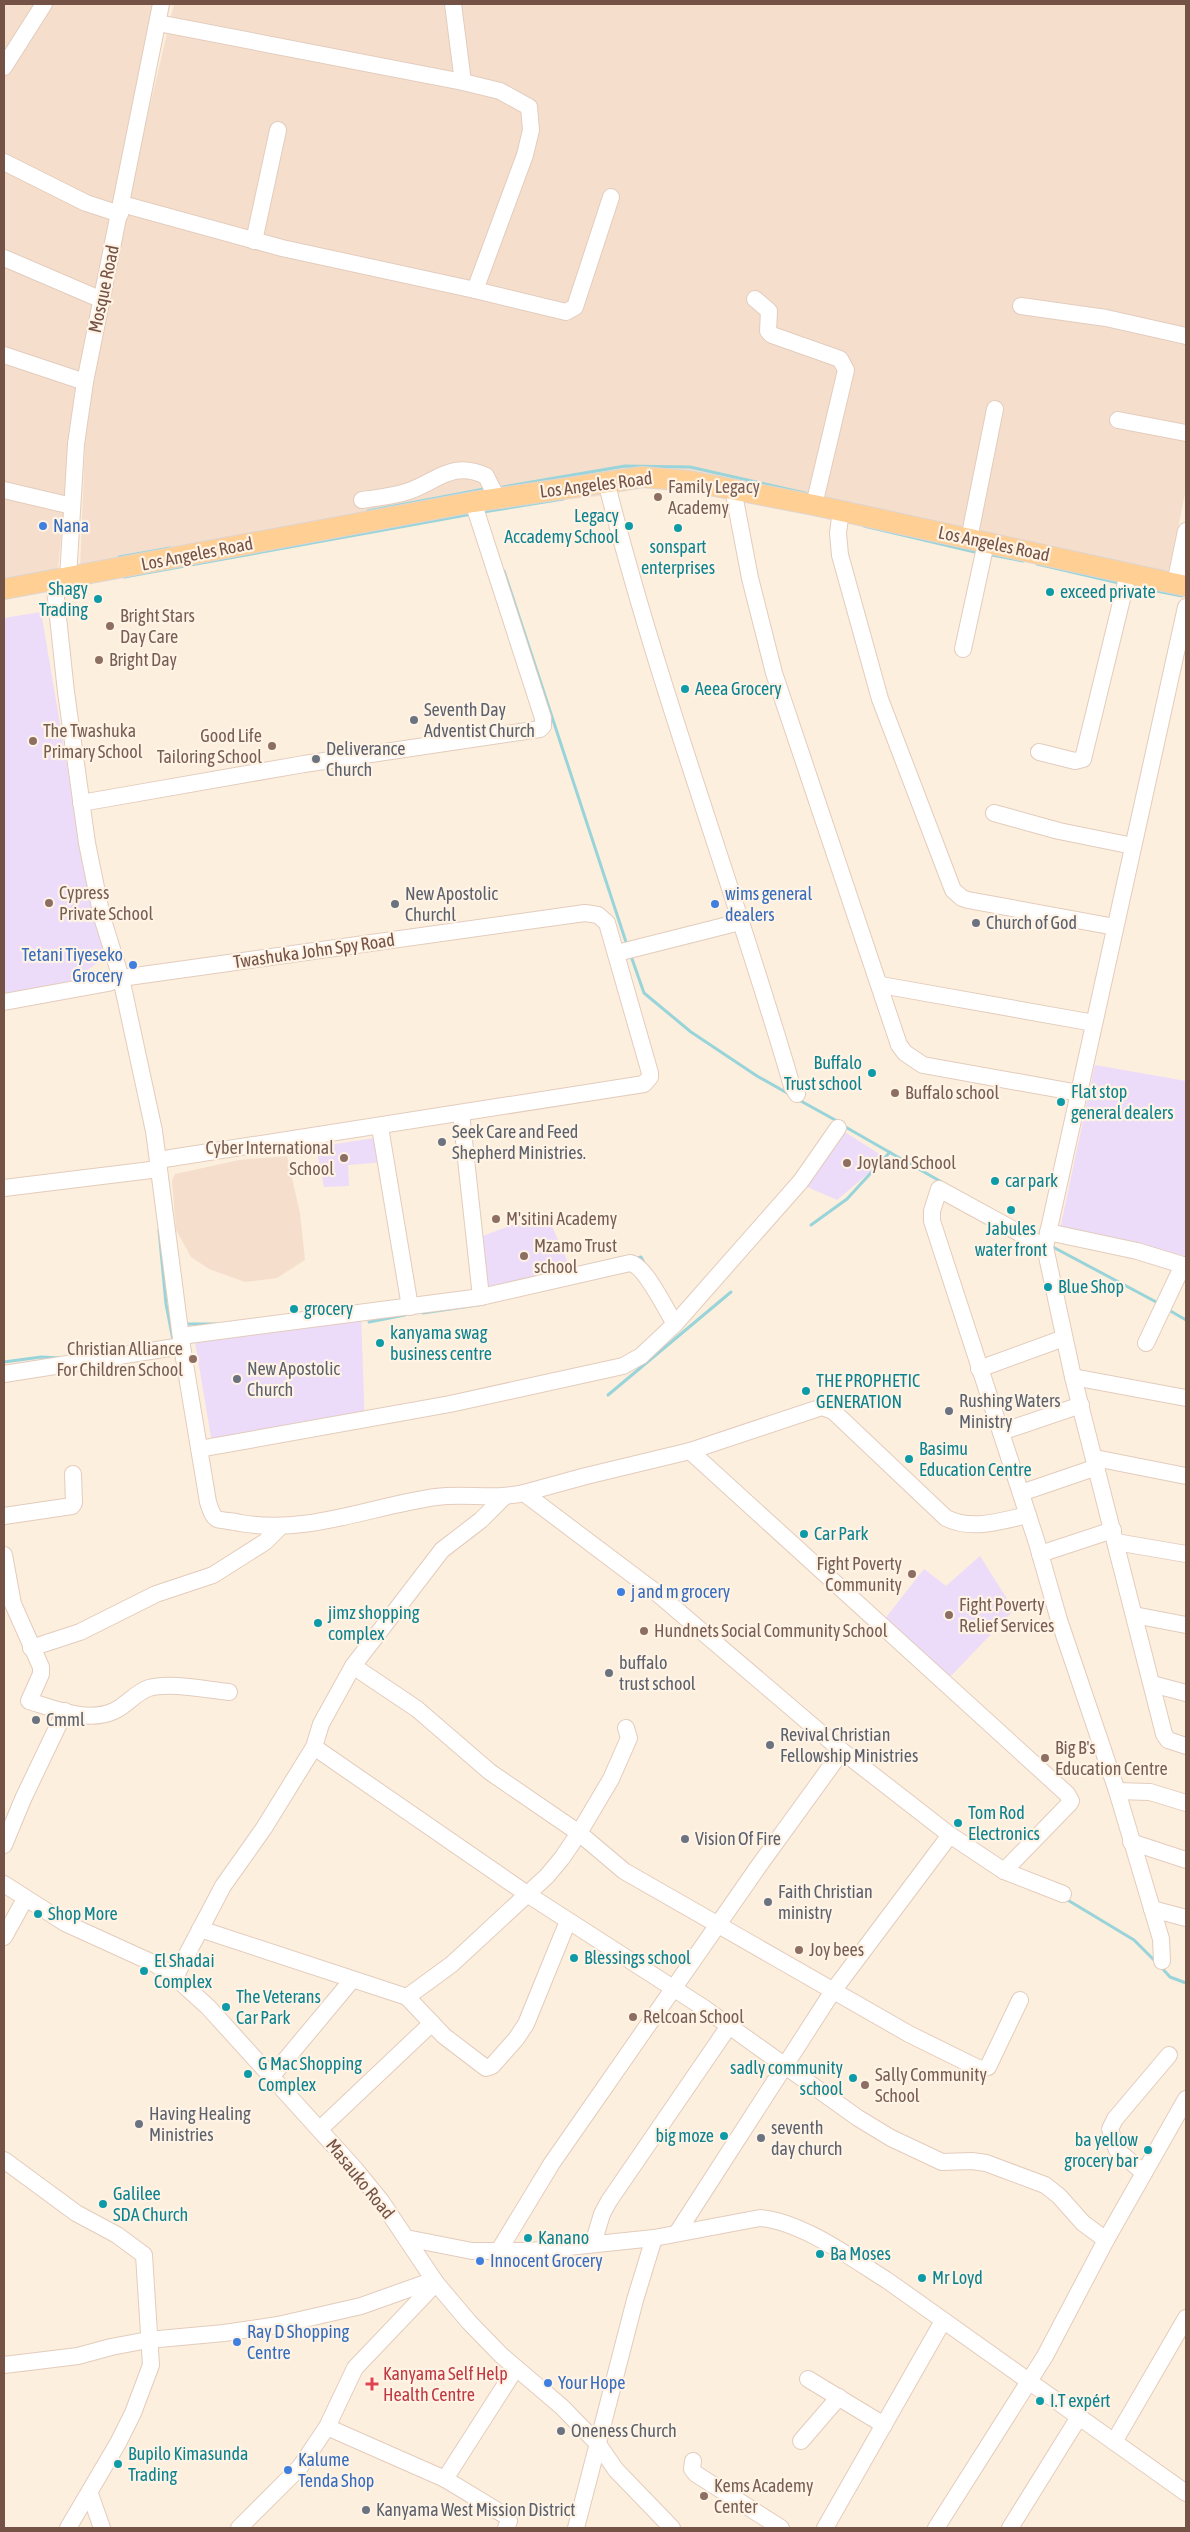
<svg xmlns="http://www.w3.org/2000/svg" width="1190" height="2532" font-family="'Asap Condensed',sans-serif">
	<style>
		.residential { fill: #f5dfcc }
		.education { fill: #ecdbf9 }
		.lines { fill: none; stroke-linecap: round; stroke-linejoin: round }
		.stream { stroke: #98d4d9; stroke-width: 3 }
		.minor-casing { stroke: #e3ccbd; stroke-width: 18 }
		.major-casing { stroke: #ded5d2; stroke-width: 22 }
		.minor { stroke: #fff; stroke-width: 16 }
		.major { stroke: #ffcf93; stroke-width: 20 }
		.education-dot { fill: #8d6e63; stroke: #fff3e5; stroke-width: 2 }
		.shop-dot { fill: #3f7fe0; stroke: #fff3e5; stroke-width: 2 }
		.culture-dot { fill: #0f9aa8; stroke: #fff3e5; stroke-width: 2 }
		.worship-dot { fill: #6b7280; stroke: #fff3e5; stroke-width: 2 }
		.health-dot { fill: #e0444e; stroke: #fff3e5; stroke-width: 2 }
		.labels { text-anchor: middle; stroke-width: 4.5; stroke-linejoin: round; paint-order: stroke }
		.street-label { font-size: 18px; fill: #745245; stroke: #fff3e5 }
		.education-label { font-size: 18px; fill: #785e54; stroke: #fff3e5; text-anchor: start }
		.culture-label { font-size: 18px; fill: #0d838f; stroke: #fff3e5; text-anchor: start }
		.shop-label { font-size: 18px; fill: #366cbe; stroke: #fff3e5; text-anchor: start }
		.worship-label { font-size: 18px; fill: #5b616d; stroke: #fff3e5; text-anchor: start }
		.health-label { font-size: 18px; fill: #be3a42; stroke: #fff3e5; text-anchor: start }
	</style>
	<rect width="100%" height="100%" fill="#fdefdd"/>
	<g class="residential">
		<polygon points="4,4 154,4 75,395 58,570 4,580"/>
		<polygon points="174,4 1186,4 1186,489 1169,572 712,475 601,496 520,504 80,569 86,416 119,236"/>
		<polygon points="287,1156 300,1213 305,1260 277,1278 245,1282 209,1269 191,1257 176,1230 172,1181 175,1174 239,1160"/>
	</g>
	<g class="education">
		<polygon points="41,612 80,842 106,957 70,982 4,994 4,618"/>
		<polygon points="1095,1065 1186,1081 1186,1256 1060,1229"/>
		<polygon points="840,1129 881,1155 870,1172 837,1200 805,1186"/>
		<polygon points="381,1137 385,1162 348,1165 349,1186 324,1187 316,1147"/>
		<polygon points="548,1217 572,1272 483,1287 480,1237 512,1225"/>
		<polygon points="361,1314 365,1426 212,1443 194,1336"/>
		<polygon points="980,1556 1014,1610 950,1677 884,1620 924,1569 946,1586"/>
	</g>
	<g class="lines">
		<g class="stream">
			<polyline points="503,487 625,466 690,467 809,494"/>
			<polyline points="368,511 484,489"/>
			<polyline points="483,512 563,499"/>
			<polyline points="864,526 979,553"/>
			<polyline points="992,555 1023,561"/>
			<polyline points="119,557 170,548"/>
			<polyline points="1037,564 1119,583"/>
			<polyline points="504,571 627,945"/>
			<polyline points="124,577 472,514"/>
			<polyline points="1131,586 1182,596"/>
			<polyline points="631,956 644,993 691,1032 757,1076 789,1094"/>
			<polyline points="799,1100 837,1121"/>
			<polyline points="842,1125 945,1184"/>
			<polyline points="811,1225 847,1199 890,1152"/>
			<polyline points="159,1230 166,1304 173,1340 170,1341"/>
			<polyline points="1051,1246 1160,1304"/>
			<polyline points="634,1259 641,1257 645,1265"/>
			<polyline points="1167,1309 1186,1320"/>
			<polyline points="423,1313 484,1304"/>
			<polyline points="369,1322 405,1315"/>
			<polyline points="185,1324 216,1324"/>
			<polyline points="4,1362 41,1357 60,1358"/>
			<polyline points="608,1395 731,1292"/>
			<polyline points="1066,1899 1134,1940 1157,1963"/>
			<polyline points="1161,1967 1170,1977 1186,1983"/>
		</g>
		<g class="minor-casing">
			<g id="minor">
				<polyline points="453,4 463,82"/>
				<polyline points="158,23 463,82 500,91 529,107 531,130 525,155 475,290"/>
				<polyline points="4,67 44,4"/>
				<polyline points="4,162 86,203 120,214"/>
				<polyline points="122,204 282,248 475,290 566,312 575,307 611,197"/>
				<polyline points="254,241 278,130"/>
				<polyline points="4,258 102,300"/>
				<polyline points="755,299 769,311 768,331 772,335 840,359 846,370 814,505"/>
				<polyline points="1021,306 1106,318 1186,336"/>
				<polyline points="4,355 85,382"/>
				<polyline points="1118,420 1186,433"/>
				<path d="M606,481C657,685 733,884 792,1086L797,1094"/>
				<polyline points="733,489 750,578 774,673 899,1045 905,1053 923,1065 1079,1093"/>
				<polyline points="4,490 72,506"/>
				<path d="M362,500C377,498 394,496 409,491C437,481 453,460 486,476L497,498"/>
				<polyline points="841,510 838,533 840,555 880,699 953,890 962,898 968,900 1115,927"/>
				<polyline points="969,539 995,409"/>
				<polyline points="68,578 76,444 85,382 161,4"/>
				<path d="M54,580L66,692L87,843L102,917L121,978L154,1131L182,1346L208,1502C210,1508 212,1516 217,1519C223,1521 233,1521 240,1523C308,1535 371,1506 436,1497C465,1493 495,1500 524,1493L658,1594L842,1751L950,1835L1004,1871L1063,1894"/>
				<polyline points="1175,584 1186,531"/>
				<polyline points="1186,607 1045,1247 1073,1377 1164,1734 1168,1740 1186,1746"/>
				<polyline points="963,649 986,543"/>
				<polyline points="1039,752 1075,761 1083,759 1128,574"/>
				<polyline points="81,803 304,764 540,729 543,726 543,718 473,502"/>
				<polyline points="994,813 1059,831 1133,846"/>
				<polyline points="617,953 740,922"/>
				<polyline points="881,985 1094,1023"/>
				<polyline points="4,1002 108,983 121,978 585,913 598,915 607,923 650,1073 650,1077 644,1084 158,1160"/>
				<polyline points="461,1113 481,1297"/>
				<polyline points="380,1127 410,1307"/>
				<polyline points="4,1188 159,1169"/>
				<polyline points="1048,1232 1137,1251 1186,1266"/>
				<polyline points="1045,1247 939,1189 932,1211 932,1221 1037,1543 1059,1620 1117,1791 1161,1939 1162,1961"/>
				<polyline points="675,1324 801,1181 838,1128"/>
				<path d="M181,1336L481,1297L630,1263C645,1265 666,1310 675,1324L641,1356L623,1366L450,1404L199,1449"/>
				<polyline points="1146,1343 1183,1265"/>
				<polyline points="979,1369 1064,1338"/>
				<polyline points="4,1374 182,1346"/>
				<polyline points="1073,1377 1186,1398"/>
				<polyline points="1001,1432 1081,1405"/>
				<polyline points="690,1451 1067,1794 1071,1801 1069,1804 1004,1871"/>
				<polyline points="1095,1458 1186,1476"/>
				<path d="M524,1493L586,1476L690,1451L822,1407L833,1411L946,1518C972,1531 1000,1521 1028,1515"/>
				<polyline points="1021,1493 1097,1467"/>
				<polyline points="4,1516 72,1506 74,1503 73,1474"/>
				<polyline points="1116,1542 1186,1554"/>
				<polyline points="1040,1554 1113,1530"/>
				<path d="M4,1555L13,1604L41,1667V1674L29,1701C55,1709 88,1723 114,1711C127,1705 136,1692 149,1688C170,1682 207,1690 229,1692"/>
				<polyline points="1134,1615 1186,1625"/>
				<polyline points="31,1648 80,1632 156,1594 213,1575 265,1542 281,1526"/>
				<polyline points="353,1666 417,1709 490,1772 579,1833 624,1871 909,2034 980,2069 988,2067 1020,2000"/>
				<polyline points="1152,1684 1186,1693"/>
				<polyline points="314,1747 527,1894 704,2008 858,2118 891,2138 942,2162 972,2161 986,2163 1045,2185 1059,2196 1083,2223 1106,2240"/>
				<polyline points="1117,1791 1150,1792 1186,1803"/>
				<polyline points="1131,1842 1186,1860"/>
				<polyline points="4,1845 23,1799 65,1711"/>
				<polyline points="4,1884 65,1923 155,1964 175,1977 208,2007 355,2169 381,2201 436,2283 469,2322 501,2355 562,2407 598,2444 616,2470 672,2528"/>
				<polyline points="1152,1909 1186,1918"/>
				<polyline points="200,1929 407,1997 444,2036 486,2068 492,2066 516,2039 526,2024 568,1921"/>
				<polyline points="4,1937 25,1899"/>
				<polyline points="175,1977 223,1886 264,1828 314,1747 321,1724 353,1666 442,1550 481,1520 505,1496"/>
				<polyline points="407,1997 452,1964 547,1876 562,1858 579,1833 611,1779 629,1738 626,1728"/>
				<polyline points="272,2076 352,1980"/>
				<polyline points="320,2129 432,2023"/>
				<polyline points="4,2160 76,2213 117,2235 144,2255 151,2365 133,2413 118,2443 68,2528"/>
				<polyline points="1144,2173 1117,2150 1110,2129 1115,2119 1169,2055"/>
				<polyline points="677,2233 833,1991 950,1835"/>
				<path d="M406,2238L472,2251H530L654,2238L760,2218C801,2221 853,2259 888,2281L1186,2493"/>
				<polyline points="593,2244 602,2214 609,2201 729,2026"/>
				<polyline points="498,2252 552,2163 758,1867 842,1751"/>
				<polyline points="4,2365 78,2356 111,2347 148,2340 224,2333 278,2325 361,2306 434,2280"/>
				<polyline points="808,2379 884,2425"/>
				<polyline points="327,2427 445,2479 516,2368"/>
				<polyline points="801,2441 839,2397"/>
				<polyline points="1114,2442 1186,2318"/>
				<polyline points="693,2461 692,2469 696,2474 781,2528"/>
				<polyline points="445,2479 506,2516 509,2521 506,2528"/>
				<polyline points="90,2494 102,2528"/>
				<polyline points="239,2528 300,2467 327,2427 355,2368 436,2283"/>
				<polyline points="576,2528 635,2300 654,2238"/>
				<polyline points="825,2528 943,2321"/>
				<polyline points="936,2528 1045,2356 1106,2240 1186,2099"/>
				<polyline points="1010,2528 1079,2417"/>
			</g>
		</g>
		<g class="major-casing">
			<polyline id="major" points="4,589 473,502 642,477 689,481 814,505 1186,586"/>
		</g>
		<use href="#minor" class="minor"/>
		<use href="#major" class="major"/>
	</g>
	<g class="education-dot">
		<circle cx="658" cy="497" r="5"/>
		<circle cx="110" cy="626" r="5"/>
		<circle cx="99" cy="660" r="5"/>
		<circle cx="33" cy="741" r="5"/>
		<circle cx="272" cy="746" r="5"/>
		<circle cx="49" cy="903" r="5"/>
		<circle cx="895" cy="1093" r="5"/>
		<circle cx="344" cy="1158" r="5"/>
		<circle cx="847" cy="1163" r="5"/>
		<circle cx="496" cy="1219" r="5"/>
		<circle cx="524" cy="1256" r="5"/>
		<circle cx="193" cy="1359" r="5"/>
		<circle cx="912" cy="1574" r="5"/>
		<circle cx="949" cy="1615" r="5"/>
		<circle cx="644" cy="1631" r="5"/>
		<circle cx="1045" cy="1758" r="5"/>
		<circle cx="799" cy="1950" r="5"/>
		<circle cx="633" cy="2017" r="5"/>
		<circle cx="865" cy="2085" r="5"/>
		<circle cx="704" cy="2496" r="5"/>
	</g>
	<g class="shop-dot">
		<circle cx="43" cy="526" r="5"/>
		<circle cx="715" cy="904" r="5"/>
		<circle cx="133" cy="965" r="5"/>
		<circle cx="621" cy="1592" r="5"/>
		<circle cx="480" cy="2261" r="5"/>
		<circle cx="237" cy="2342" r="5"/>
		<circle cx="548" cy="2383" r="5"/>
		<circle cx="288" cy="2470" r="5"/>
	</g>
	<g class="culture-dot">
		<circle cx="629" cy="526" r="5"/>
		<circle cx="678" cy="528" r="5"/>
		<circle cx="1050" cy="592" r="5"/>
		<circle cx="98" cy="599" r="5"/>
		<circle cx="685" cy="689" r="5"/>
		<circle cx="872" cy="1073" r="5"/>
		<circle cx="1061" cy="1102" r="5"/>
		<circle cx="995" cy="1181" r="5"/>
		<circle cx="1011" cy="1210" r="5"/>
		<circle cx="1048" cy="1287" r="5"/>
		<circle cx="294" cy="1309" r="5"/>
		<circle cx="380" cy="1343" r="5"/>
		<circle cx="806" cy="1391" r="5"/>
		<circle cx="909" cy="1459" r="5"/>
		<circle cx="804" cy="1534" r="5"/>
		<circle cx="318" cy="1623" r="5"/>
		<circle cx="958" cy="1823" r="5"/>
		<circle cx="38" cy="1914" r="5"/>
		<circle cx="574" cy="1958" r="5"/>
		<circle cx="144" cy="1971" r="5"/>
		<circle cx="226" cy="2007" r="5"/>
		<circle cx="248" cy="2074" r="5"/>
		<circle cx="853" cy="2078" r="5"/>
		<circle cx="724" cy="2136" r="5"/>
		<circle cx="1148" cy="2150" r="5"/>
		<circle cx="103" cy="2204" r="5"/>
		<circle cx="528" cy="2238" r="5"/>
		<circle cx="820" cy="2254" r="5"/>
		<circle cx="922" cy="2278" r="5"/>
		<circle cx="1040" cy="2401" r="5"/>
		<circle cx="118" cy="2464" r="5"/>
	</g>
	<g class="worship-dot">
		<circle cx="414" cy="720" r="5"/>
		<circle cx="316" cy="759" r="5"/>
		<circle cx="395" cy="904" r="5"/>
		<circle cx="976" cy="923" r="5"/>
		<circle cx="442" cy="1142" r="5"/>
		<circle cx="237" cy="1379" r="5"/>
		<circle cx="949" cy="1411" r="5"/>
		<circle cx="609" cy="1673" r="5"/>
		<circle cx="36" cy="1720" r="5"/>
		<circle cx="770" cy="1745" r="5"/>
		<circle cx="685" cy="1839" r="5"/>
		<circle cx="768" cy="1902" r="5"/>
		<circle cx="139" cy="2124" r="5"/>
		<circle cx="761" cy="2138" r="5"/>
		<circle cx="561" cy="2431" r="5"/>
		<circle cx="366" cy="2510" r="5"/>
	</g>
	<path class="health-dot" d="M369.5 2376.5h5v5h5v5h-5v5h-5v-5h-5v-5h5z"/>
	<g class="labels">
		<g class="street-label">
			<text transform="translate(104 289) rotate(-78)" y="6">Mosque Road</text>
			<text transform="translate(596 485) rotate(-7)" y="6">Los Angeles Road</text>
			<text transform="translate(994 544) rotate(12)" y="6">Los Angeles Road</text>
			<text transform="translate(197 554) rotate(-11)" y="6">Los Angeles Road</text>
			<text transform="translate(314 951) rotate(-8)" y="6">Twashuka John Spy Road</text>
			<text transform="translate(360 2179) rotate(51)" y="6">Masauko Road</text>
		</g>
		<g class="education-label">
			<text x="668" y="493">Family Legacy<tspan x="668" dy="21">Academy</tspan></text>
			<text x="120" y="622">Bright Stars<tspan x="120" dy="21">Day Care</tspan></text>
			<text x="109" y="666">Bright Day</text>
			<text x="43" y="737">The Twashuka<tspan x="43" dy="21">Primary School</tspan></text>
			<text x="262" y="742" text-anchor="end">Good Life<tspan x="262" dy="21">Tailoring School</tspan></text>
			<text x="59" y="899">Cypress<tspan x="59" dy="21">Private School</tspan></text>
			<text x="905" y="1099">Buffalo school</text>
			<text x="334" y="1154" text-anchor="end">Cyber International<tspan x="334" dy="21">School</tspan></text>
			<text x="857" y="1169">Joyland School</text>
			<text x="506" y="1225">M'sitini Academy</text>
			<text x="534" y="1252">Mzamo Trust<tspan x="534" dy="21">school</tspan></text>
			<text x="183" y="1355" text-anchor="end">Christian Alliance<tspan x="183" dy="21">For Children School</tspan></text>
			<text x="902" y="1570" text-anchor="end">Fight Poverty<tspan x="902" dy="21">Community</tspan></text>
			<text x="959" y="1611">Fight Poverty<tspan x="959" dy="21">Relief Services</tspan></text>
			<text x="654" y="1637">Hundnets Social Community School</text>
			<text x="1055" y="1754">Big B's<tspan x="1055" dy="21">Education Centre</tspan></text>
			<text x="809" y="1956">Joy bees</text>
			<text x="643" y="2023">Relcoan School</text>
			<text x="875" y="2081">Sally Community<tspan x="875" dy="21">School</tspan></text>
			<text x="714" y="2492">Kems Academy<tspan x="714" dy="21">Center</tspan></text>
		</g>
		<g class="culture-label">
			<text x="619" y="522" text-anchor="end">Legacy<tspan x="619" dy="21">Accademy School</tspan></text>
			<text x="678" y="553" text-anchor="middle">sonspart<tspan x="678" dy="21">enterprises</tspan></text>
			<text x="88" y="595" text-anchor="end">Shagy<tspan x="88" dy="21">Trading</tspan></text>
			<text x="1060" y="598">exceed private</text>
			<text x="695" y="695">Aeea Grocery</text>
			<text x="862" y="1069" text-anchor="end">Buffalo<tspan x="862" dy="21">Trust school</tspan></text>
			<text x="1071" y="1098">Flat stop<tspan x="1071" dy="21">general dealers</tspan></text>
			<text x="1005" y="1187">car park</text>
			<text x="1011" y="1235" text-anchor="middle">Jabules<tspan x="1011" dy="21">water front</tspan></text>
			<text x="1058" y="1293">Blue Shop</text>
			<text x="304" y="1315">grocery</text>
			<text x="390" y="1339">kanyama swag<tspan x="390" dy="21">business centre</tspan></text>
			<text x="816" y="1387">THE PROPHETIC<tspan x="816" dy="21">GENERATION</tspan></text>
			<text x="919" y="1455">Basimu<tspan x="919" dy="21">Education Centre</tspan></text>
			<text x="814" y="1540">Car Park</text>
			<text x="328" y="1619">jimz shopping<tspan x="328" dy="21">complex</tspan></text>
			<text x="968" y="1819">Tom Rod<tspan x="968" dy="21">Electronics</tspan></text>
			<text x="48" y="1920">Shop More</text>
			<text x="584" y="1964">Blessings school</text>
			<text x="154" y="1967">El Shadai<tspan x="154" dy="21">Complex</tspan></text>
			<text x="236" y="2003">The Veterans<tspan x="236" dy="21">Car Park</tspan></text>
			<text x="258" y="2070">G Mac Shopping<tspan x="258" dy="21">Complex</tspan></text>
			<text x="843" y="2074" text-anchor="end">sadly community<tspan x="843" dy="21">school</tspan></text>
			<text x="714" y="2142" text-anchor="end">big moze</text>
			<text x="1138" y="2146" text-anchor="end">ba yellow<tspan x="1138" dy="21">grocery bar</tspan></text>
			<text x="113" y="2200">Galilee<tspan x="113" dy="21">SDA Church</tspan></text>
			<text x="538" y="2244">Kanano</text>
			<text x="830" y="2260">Ba Moses</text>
			<text x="932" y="2284">Mr Loyd</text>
			<text x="1050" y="2407">I.T expért</text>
			<text x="128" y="2460">Bupilo Kimasunda<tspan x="128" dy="21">Trading</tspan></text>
		</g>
		<g class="shop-label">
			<text x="53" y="532">Nana</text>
			<text x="725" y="900">wims general<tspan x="725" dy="21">dealers</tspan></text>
			<text x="123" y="961" text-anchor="end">Tetani Tiyeseko<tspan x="123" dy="21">Grocery</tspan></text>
			<text x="631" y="1598">j and m grocery</text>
			<text x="490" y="2267">Innocent Grocery</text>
			<text x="247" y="2338">Ray D Shopping<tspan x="247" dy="21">Centre</tspan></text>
			<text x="558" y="2389">Your Hope</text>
			<text x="298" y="2466">Kalume<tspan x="298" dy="21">Tenda Shop</tspan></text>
		</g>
		<g class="worship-label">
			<text x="424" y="716">Seventh Day<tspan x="424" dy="21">Adventist Church</tspan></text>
			<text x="326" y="755">Deliverance<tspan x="326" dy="21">Church</tspan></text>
			<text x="405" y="900">New Apostolic<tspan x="405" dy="21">Churchl</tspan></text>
			<text x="986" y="929">Church of God</text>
			<text x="452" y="1138">Seek Care and Feed<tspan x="452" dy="21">Shepherd Ministries.</tspan></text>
			<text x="247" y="1375">New Apostolic<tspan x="247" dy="21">Church</tspan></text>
			<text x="959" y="1407">Rushing Waters<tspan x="959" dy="21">Ministry</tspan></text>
			<text x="619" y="1669">buffalo<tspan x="619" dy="21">trust school</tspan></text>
			<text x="46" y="1726">Cmml</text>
			<text x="780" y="1741">Revival Christian<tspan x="780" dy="21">Fellowship Ministries</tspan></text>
			<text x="695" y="1845">Vision Of Fire</text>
			<text x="778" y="1898">Faith Christian<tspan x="778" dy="21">ministry</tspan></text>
			<text x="149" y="2120">Having Healing<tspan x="149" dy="21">Ministries</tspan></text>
			<text x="771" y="2134">seventh<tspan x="771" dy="21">day church</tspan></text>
			<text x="571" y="2437">Oneness Church</text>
			<text x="376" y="2516">Kanyama West Mission District</text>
		</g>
		<g class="health-label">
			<text x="383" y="2380">Kanyama Self Help<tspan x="383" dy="21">Health Centre</tspan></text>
		</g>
	</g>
	<rect width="1190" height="2532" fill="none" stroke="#745245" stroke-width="10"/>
</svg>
